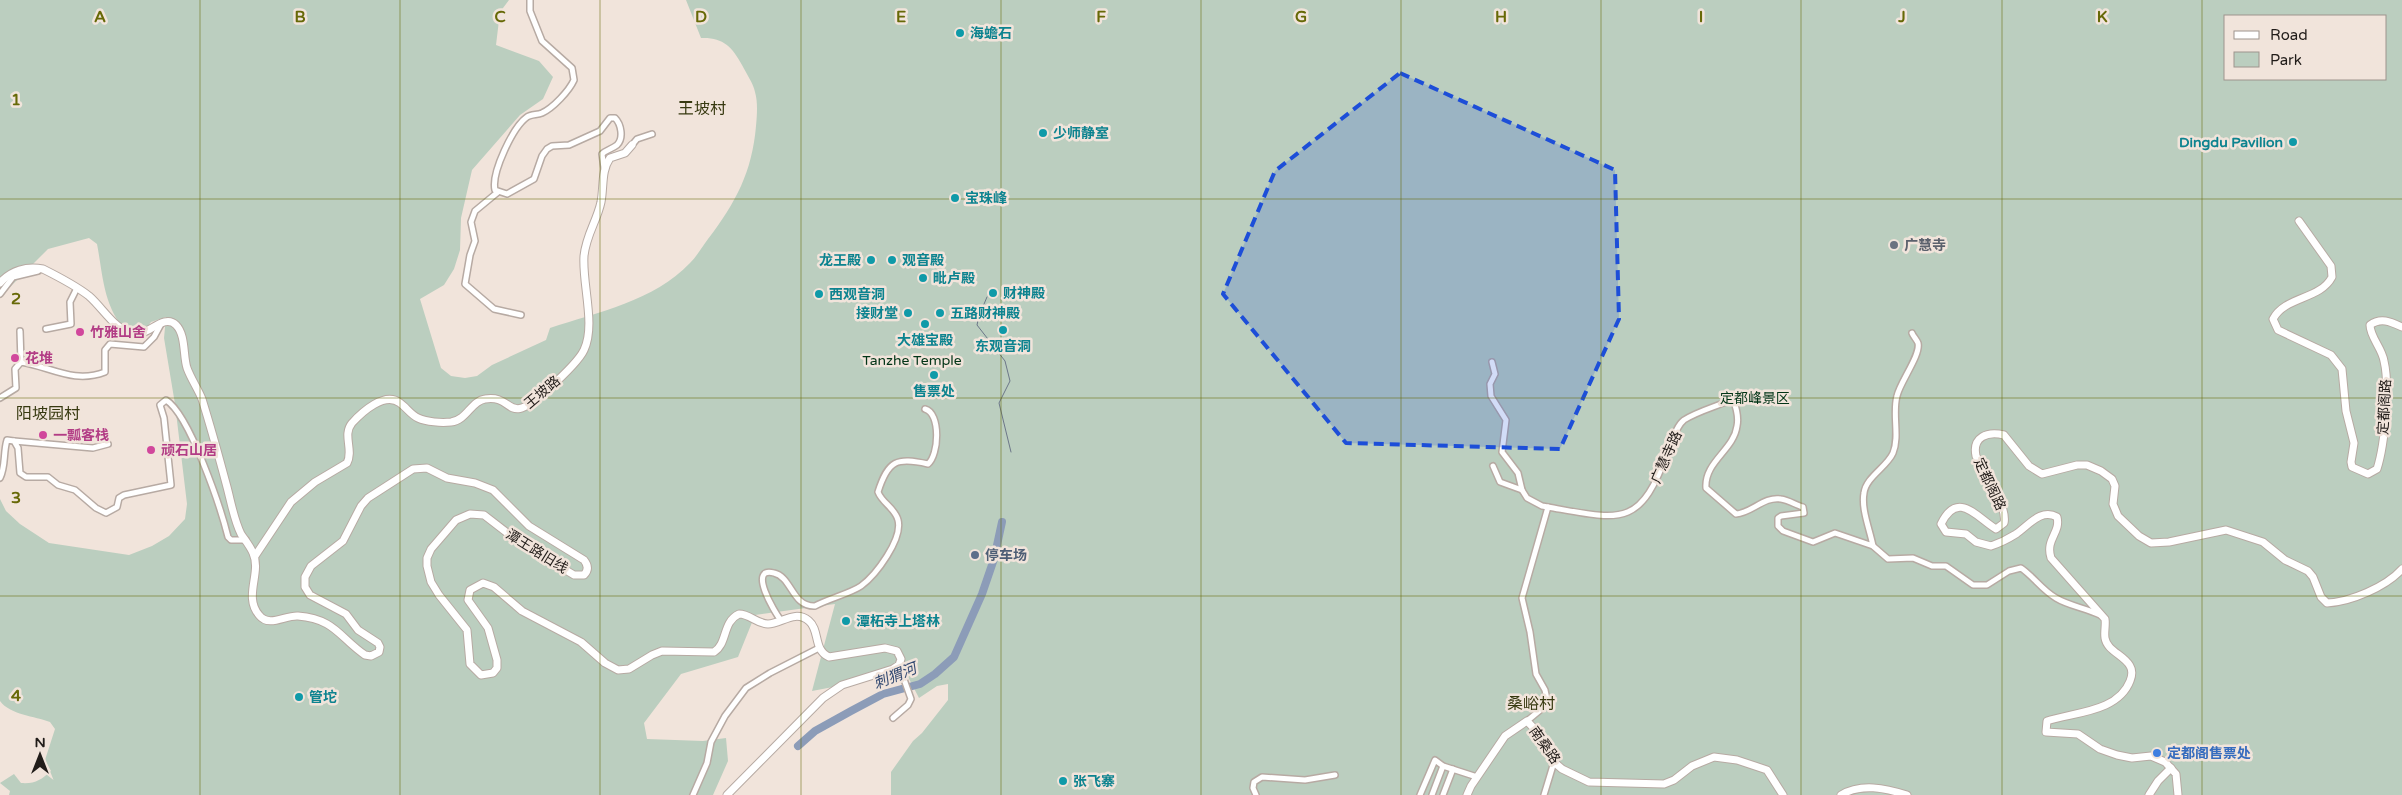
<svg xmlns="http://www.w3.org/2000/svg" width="2402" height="795" font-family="'Varela Round','Noto Sans SC',sans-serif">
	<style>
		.green { fill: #bbcebf; fill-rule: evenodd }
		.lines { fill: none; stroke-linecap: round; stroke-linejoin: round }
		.stream { stroke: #6c7688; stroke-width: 1 }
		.river { stroke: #8c9cb8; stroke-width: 8 }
		.street-casing { stroke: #b7aaa3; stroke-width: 8 }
		.secondary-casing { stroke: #b7aaa3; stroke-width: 9 }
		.street { stroke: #fff; stroke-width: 5 }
		.secondary { stroke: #fff; stroke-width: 7 }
		.marked { fill: #1d4ed8; fill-opacity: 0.2; stroke: #1d4ed8; stroke-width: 4; stroke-dasharray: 10 6; stroke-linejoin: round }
		.grid { fill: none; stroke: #676907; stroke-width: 1; stroke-opacity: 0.55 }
		.culture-dot { fill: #0f9aa8; stroke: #f1e4db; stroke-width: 2 }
		.worship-dot { fill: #6b7280; stroke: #f1e4db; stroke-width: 2 }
		.hotel-dot { fill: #d1479c; stroke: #f1e4db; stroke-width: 2 }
		.service-dot { fill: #5c6f8a; stroke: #f1e4db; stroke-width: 2 }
		.shop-dot { fill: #3f7fe0; stroke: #f1e4db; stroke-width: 2 }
		.labels { text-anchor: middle; stroke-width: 5; stroke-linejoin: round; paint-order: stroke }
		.culture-label { font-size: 14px; font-weight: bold; fill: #0d838f; stroke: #f1e4db; text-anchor: start }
		.worship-label { font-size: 14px; font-weight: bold; fill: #5b616d; stroke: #f1e4db; text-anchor: start }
		.hotel-label { font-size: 14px; font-weight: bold; fill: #b23c85; stroke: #f1e4db; text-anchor: start }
		.park-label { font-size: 14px; fill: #013416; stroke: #f1e4db }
		.street-label { font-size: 14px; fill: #211c19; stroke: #f1e4db }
		.service-label { font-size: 14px; font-weight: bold; fill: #4e5e75; stroke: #f1e4db; text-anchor: start }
		.shop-label { font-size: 14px; font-weight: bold; fill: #366cbe; stroke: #f1e4db; text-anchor: start }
		.water-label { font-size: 15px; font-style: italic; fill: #334a72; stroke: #f1e4db }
		.quarter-label { font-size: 16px; fill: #373910; stroke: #f1e4db }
		.grid-label { font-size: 16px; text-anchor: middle; font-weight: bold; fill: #676907; stroke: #f1e4db; stroke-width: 5; stroke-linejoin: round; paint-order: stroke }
	</style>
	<rect width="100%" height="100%" fill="#f1e4db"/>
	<path class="green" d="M0,0H509L500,12L496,45L539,61L553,77L543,99L520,115L472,170L461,218L460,250L454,269L444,285L420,299L441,368L451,376L465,378L477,376L492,365L546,340L550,328C598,312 654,301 690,263C697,256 702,247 708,239C736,202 752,172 756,126C757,115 758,102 755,92C753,83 746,73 742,65C732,46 722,37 701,38L686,0H2402V795H891V772L913,741L922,733L948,700V684L937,686L919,698L906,673L812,691L835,604L755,615L738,657L681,674L644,723L647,739L703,741L726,738L728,761L713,795H9L10,791L0,783L14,774L21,783C35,784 41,780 51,771L45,760L55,729L50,722C35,716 10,715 0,701V499L6,511L20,524L49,543L129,555L152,546L169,536L185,519L187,504L175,404L164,338L166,317L151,322L143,333L126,331C103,306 103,275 97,244L89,238L48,249L0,297ZM2226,16H2386V79H2226Z"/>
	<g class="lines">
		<polyline class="stream" points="987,297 979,316 977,325 1005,361 1010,381 999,403 1011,452"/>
		<polyline class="river" points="798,746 815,731 851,711 883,694 920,684 935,674 954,657 982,594 994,559 1002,522"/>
		<g class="street-casing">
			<g id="street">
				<path d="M530,0V11L542,41L572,68L574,80C569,91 553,108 542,113C537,115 531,114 527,117C513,127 491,173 495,190L507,194L534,179L542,156L547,149L552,146L569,145L600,131L610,118H615C621,124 624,138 617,145C612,149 606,150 602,154L604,168"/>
				<polyline points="632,145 637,139 652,134"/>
				<polyline points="498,192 475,211 471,222 475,241 470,255 465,284 494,309 521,315"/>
				<polyline points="0,294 13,277 38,271"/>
				<polyline points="46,329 71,324 70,302 77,288"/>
				<polyline points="20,331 21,362"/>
				<polyline points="1492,362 1495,374 1490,384 1491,396 1506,420 1502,452 1518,473 1522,490"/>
				<path d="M0,398L16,388L15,369L21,362C51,367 74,384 105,372V350L110,344L144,347L154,337L161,324"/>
				<polyline points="14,441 93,448 108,444"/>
				<polyline points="1493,466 1500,482 1522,490 1527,498 1542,506 1548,507"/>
				<path d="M0,478C6,466 3,453 7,440L14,441L18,448L20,473L26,477H48L58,485L75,490L96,508L106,513L117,507L119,498L124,495L171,485L164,418L160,405L166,400C190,415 221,509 228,537L231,540H246"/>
				<path d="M1873,546L1888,559L1913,558L1932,566H1946L1973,585H1987L2009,571L2021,568C2034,577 2042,590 2056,598C2069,606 2086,608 2100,615"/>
				<path d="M780,619C775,613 747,566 774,573C792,577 792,607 815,606C828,599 851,593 861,586C876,575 903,539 898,520C895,508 882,503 878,492C888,460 897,457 928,464C939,455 941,413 925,409"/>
				<polyline points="893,718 908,705 911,699 900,668"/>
				<path d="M1527,721L1545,706L1547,699L1545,690L1536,674L1530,632L1522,598L1548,507C1621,520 1640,529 1668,451C1672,442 1676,426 1684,420C1698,411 1718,406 1733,399C1736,407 1739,417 1737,426C1734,450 1704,462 1706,488L1736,514C1752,513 1764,496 1781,499C1788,500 1796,505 1803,507L1804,513L1781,516L1778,518V526L1783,531L1813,542L1835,533L1873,546C1870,530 1861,509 1864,493C1866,477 1887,467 1893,453C1900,436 1892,414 1897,396C1900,382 1921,355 1918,343C1917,340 1913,336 1912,333"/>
				<polyline points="693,795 707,763 711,742 725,716 746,688 770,673 819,648"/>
				<polyline points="1256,795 1253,788 1254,782 1262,777 1305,780 1335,775"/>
				<polyline points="1420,795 1435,760 1443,766 1477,777"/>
				<polyline points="1432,795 1443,766"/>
				<polyline points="1443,795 1453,769"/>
				<polyline points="1544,795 1554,762"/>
			</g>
		</g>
		<g class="secondary-casing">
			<g id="secondary">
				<path d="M2299,221L2331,266L2332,277C2320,300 2285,296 2273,319L2278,330L2331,355L2342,369L2346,411L2354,443L2351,462L2352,467L2368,474L2377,469C2385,444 2390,386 2384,361C2382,348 2370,337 2370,325C2381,317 2391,322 2402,327"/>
				<path d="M0,283C11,270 27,266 43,269C59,277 75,285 89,296C103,308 116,332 135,334C148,336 164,313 176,325C186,335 183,356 187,368C191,379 198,389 202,399C211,428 219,457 227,487C231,502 234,520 241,534C245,540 250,546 253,553C262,573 243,596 259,615C269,628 285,615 298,616C335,619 339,637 365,655L371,656L379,652L380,647L378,643L358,630L346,614L310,595L305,587V577L311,566L343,541L361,506L368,498L413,469L427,468L447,478L475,483L493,490L529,526L584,560C588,565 589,570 584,575H574L519,542L484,515L470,514L456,520L431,549L427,558V566L431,582L439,595L467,630L470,664L481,675L493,673L497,668V660L488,628L468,600L470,590L483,583L494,587L522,611L581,642L605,663L618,670L629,669L652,655L662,651L714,652C728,643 722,622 739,614C750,614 757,624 768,624C781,624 795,609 809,621C820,630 813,650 829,657L885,648L897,651L901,659L899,665L893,669L842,685L823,698L727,795"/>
				<path d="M255,556L291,502L315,482L347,463C354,450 342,435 352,423C362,412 385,391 400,403C406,407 411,415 418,418C427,422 441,423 451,422C467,420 471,401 485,399C515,394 505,428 545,392C556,382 578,363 584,350C596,325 582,284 584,256C586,235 597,221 601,202C604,186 601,171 610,158L625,153L632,145"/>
				<polyline points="1467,795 1471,786 1505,736 1527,721 1545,740 1554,762 1562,769 1589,782 1664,784 1674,780 1692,766 1714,757 1737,760 1767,770 1783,795"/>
				<path d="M1841,795C1861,783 1885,788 1907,795"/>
				<polyline points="2149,795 2158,781 2171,768"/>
				<path d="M2178,795L2176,774L2165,762L2151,756L2132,758L2117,755L2100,749L2078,734L2046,732L2047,721C2075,712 2118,712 2130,681C2132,676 2133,671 2130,666C2124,655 2107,651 2105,638C2104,632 2106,625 2105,619L2051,558C2045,539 2061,533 2057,517C2041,508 2029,525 2016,534C2008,539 2000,543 1991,546L1976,542L1966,534L1946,532L1941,524C1958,489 1977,518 1996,529L2004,523C2008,507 1984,471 1976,456C1972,437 1987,431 2004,435L2029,466L2042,474L2077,465H2087L2101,471L2112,479L2115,486L2113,504L2118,516L2139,536L2151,543L2169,542L2226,530L2263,542L2285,560L2308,571L2313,577L2321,597L2327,603C2350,602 2386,587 2402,569"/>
			</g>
		</g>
		<use href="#street" class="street"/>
		<use href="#secondary" class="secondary"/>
	</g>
	<path class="marked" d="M1400,73L1615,170L1619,319L1560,449L1346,443L1223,294L1275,171Z"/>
	<path class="grid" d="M200,0V795M400,0V795M600,0V795M801,0V795M1001,0V795M1201,0V795M1401,0V795M1601,0V795M1801,0V795M2002,0V795M2202,0V795M0,199H2402M0,398H2402M0,596H2402"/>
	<g class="culture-dot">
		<circle cx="960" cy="33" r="5"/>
		<circle cx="1043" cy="133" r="5"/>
		<circle cx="2293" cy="142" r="5"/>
		<circle cx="955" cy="198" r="5"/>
		<circle cx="871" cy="260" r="5"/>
		<circle cx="892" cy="260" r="5"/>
		<circle cx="923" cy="278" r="5"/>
		<circle cx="993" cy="293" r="5"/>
		<circle cx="819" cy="294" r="5"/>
		<circle cx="908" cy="313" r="5"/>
		<circle cx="940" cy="313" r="5"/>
		<circle cx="925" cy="324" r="5"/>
		<circle cx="1003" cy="330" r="5"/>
		<circle cx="934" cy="375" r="5"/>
		<circle cx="846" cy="621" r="5"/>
		<circle cx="299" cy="697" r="5"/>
		<circle cx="1063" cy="781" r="5"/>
	</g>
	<circle class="worship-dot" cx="1894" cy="245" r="5"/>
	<g class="hotel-dot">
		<circle cx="80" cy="332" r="5"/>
		<circle cx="15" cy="358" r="5"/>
		<circle cx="43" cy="435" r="5"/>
		<circle cx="151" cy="450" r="5"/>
	</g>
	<circle class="service-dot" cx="975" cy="555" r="5"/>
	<circle class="shop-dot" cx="2157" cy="753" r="5"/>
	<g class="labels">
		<g class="culture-label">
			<text x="970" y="38">海蟾石</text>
			<text x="1053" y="138">少师静室</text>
			<text x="2283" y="147" text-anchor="end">Dingdu Pavilion</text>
			<text x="965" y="203">宝珠峰</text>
			<text x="861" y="265" text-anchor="end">龙王殿</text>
			<text x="902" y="265">观音殿</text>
			<text x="933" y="283">毗卢殿</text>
			<text x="1003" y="298">财神殿</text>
			<text x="829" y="299">西观音洞</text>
			<text x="898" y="318" text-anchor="end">接财堂</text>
			<text x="950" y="318">五路财神殿</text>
			<text x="925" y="345" text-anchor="middle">大雄宝殿</text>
			<text x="1003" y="351" text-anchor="middle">东观音洞</text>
			<text x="934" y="396" text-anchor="middle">售票处</text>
			<text x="856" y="626">潭柘寺上塔林</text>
			<text x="309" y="702">管坨</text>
			<text x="1073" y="786">张飞寨</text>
		</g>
		<g class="worship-label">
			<text x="1904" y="250">广慧寺</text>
		</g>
		<g class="hotel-label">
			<text x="90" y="337">竹雅山舍</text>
			<text x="25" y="363">花堆</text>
			<text x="53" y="440">一瓢客栈</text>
			<text x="161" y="455">顽石山居</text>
		</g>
		<g class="park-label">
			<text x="912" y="365">Tanzhe Temple</text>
			<text x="1755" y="403">定都峰景区</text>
		</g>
		<g class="street-label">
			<text transform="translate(542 392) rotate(-40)" y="5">王坡路</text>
			<text transform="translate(2384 407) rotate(-87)" y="5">定都阁路</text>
			<text transform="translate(1666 457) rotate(-66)" y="5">广慧寺路</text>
			<text transform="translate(1990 484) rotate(65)" y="5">定都阁路</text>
			<text transform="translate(537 551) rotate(32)" y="5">潭王路旧线</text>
			<text transform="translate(1545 745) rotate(55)" y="5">南桑路</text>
		</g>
		<g class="service-label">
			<text x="985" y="560">停车场</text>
		</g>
		<g class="shop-label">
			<text x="2167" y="758">定都阁售票处</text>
		</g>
		<g class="water-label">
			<text transform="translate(895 676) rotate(-22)" y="5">刺猬河</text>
		</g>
		<g class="quarter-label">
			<text x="702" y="114">王坡村</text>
			<text x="48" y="419">阳坡园村</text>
			<text x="1531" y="709">桑峪村</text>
		</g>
	</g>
	<g class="grid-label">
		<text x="100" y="22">A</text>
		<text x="300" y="22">B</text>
		<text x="500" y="22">C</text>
		<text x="701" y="22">D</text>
		<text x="901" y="22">E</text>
		<text x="1101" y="22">F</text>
		<text x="1301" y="22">G</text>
		<text x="1501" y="22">H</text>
		<text x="1701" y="22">I</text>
		<text x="1902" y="22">J</text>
		<text x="2102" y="22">K</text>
		<text x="16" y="105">1</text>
		<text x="16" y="304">2</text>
		<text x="16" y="503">3</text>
		<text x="16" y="701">4</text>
	</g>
	<rect x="2224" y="15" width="162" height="65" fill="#f1e4db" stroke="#9e948d"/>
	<rect x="2234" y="31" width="25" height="8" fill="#ffffff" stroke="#9e948d"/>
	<text x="2270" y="40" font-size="15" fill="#211c19">Road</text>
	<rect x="2234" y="52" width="25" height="15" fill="#bbcebf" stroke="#9e948d"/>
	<text x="2270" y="65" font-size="15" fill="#211c19">Park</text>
	<g transform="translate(40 755)" stroke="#f1e4db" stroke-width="4" paint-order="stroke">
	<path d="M0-4L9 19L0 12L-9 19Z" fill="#211c19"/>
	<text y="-8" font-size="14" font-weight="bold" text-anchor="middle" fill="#211c19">N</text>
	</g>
</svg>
